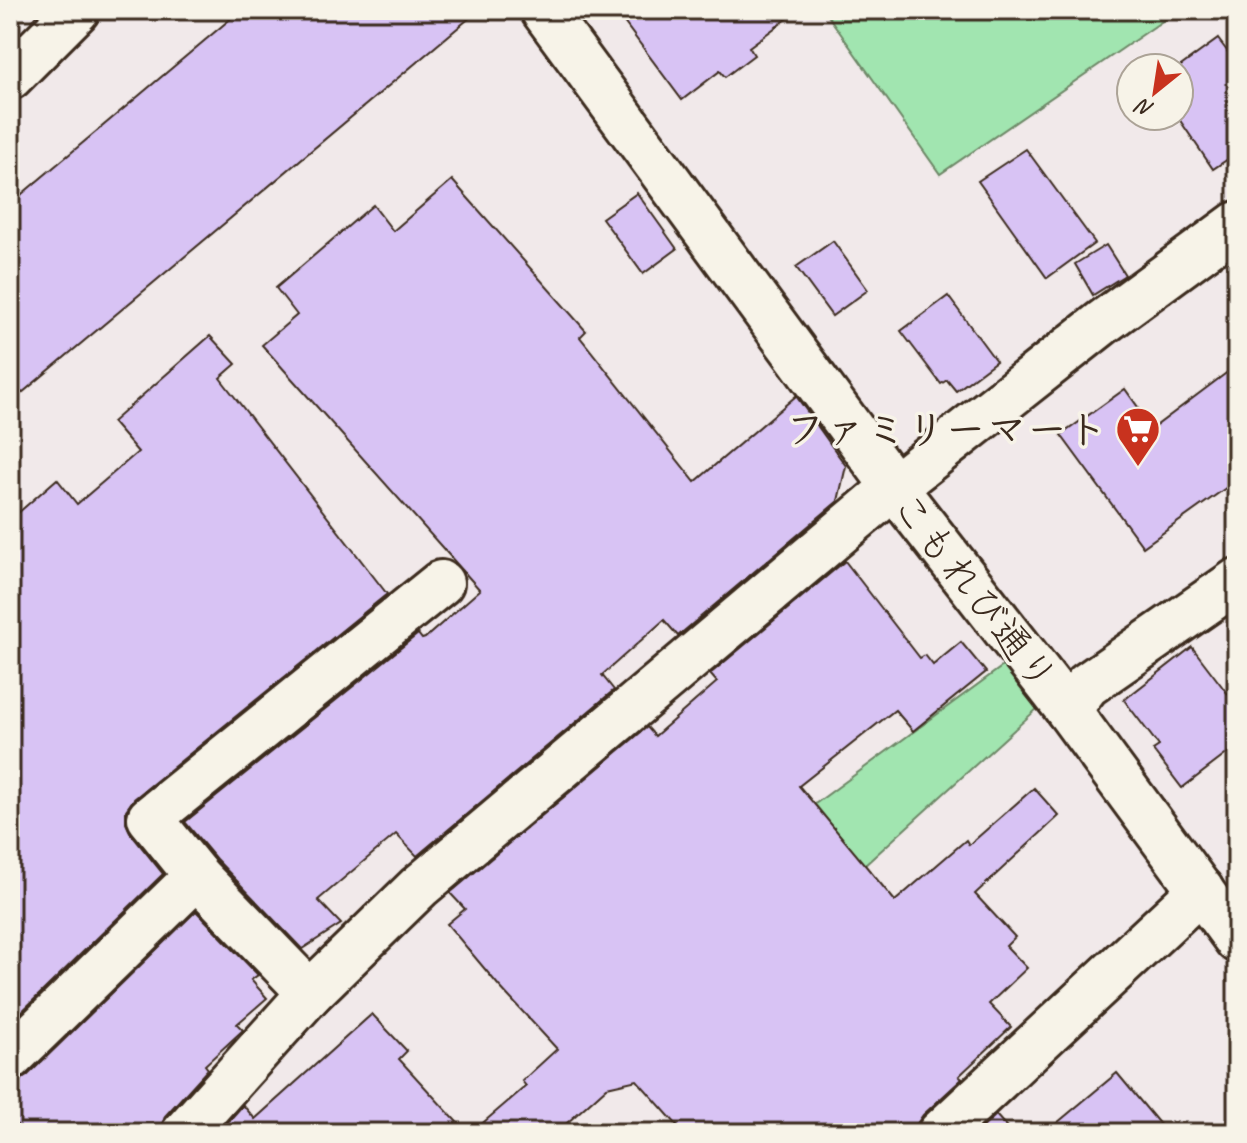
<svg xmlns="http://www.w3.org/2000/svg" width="1247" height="1143" font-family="Caveat,'Klee One',sans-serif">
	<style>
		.green { fill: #a1e5b0; stroke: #6e8867; stroke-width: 2 }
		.building { fill: #d8c3f4; stroke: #3b2a1e; stroke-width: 2 }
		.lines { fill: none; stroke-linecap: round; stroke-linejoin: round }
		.minor-casing { stroke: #3b2a1e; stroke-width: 50 }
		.minor { stroke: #f7f3e8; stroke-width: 44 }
		.labels { text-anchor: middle; stroke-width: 7; stroke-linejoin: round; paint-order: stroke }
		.poi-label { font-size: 40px; font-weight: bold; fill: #3b2a1e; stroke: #f7f3e8; text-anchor: end }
		.street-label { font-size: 40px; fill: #3b2a1e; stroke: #f7f3e8 }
	</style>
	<rect width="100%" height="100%" fill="#f1e9ea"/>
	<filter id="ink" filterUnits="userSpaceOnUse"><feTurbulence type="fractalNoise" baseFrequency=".0125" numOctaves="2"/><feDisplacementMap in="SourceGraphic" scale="16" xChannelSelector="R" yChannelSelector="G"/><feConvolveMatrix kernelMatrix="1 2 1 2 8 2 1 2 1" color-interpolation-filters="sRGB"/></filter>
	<g filter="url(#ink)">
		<g class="green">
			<polygon points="824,10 1177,10 1177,11 940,174"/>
			<polygon points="1003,666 1037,709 864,866 815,804"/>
		</g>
		<g class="building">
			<polygon points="241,10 479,10 10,403 10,204"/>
			<polygon points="615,10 799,10 749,47 754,55 725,77 720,71 682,100"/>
			<polygon points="1218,39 1237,64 1237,153 1213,169 1177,116 1178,68"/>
			<polygon points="1026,149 1095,243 1047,278 978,181"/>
			<polygon points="452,180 586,331 580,337 695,482 796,396 846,466 838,501 678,636 664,620 602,675 614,690 417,856 396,834 318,900 341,924 302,949 216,859 185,822 418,634 422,639 425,638 480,590 262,345 297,315 276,288 373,205 393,231"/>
			<polygon points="637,193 677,249 643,274 602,218"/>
			<polygon points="833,241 868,290 832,316 796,267"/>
			<polygon points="1106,245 1125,275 1093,295 1075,264"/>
			<polygon points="948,296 996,361 956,391 947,380 941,384 901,331"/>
			<polygon points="210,336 236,364 220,378 387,594 134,799 126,810 126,823 131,834 163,874 10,1023 10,520 57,479 77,504 138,452 112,422"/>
			<polygon points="1237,365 1237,480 1143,547 1061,435 1125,389 1153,428"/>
			<polygon points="845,561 920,658 925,655 933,665 961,642 986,672 913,731 895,710 799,786 895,901 966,840 969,845 1034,788 1059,816 975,894 1015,937 1006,946 1027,968 989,1004 1011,1027 959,1076 962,1079 923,1115 916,1125 916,1133 684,1133 637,1080 607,1087 556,1133 471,1133 526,1086 522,1081 557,1049 499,986 447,924 465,909 450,893 647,727 655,736 717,682 710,674"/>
			<polygon points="1192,647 1237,706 1237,746 1182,788 1153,750 1159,746 1124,700"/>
			<polygon points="196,911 258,975 251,980 267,998 237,1024 243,1030 205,1065 208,1069 165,1116 160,1133 24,1133 10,1117 10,1082 17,1082 27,1076"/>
			<polygon points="372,1014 407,1051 399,1059 467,1133 218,1133 243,1105 255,1119"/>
			<polygon points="1117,1073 1167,1133 1045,1133"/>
			<polygon points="996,1115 1012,1133 977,1133"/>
		</g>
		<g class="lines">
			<g class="minor-casing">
				<g id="minor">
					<polyline points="543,10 894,487 1068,710 1237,940"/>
					<polyline points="10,77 77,10"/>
					<polyline points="1068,710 1087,685 1237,581"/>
					<polyline points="310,993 197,876 150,818 441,583"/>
					<polyline points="10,1058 197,876"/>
					<polyline points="184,1133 310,993 419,887 894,487 1102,323 1237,224"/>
					<polyline points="940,1133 1201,890"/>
				</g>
			</g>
			<use href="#minor" class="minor"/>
		</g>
	</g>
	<defs>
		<g id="supermarket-pin" transform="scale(2.3)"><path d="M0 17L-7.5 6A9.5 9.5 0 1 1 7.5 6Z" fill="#c8321e" stroke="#f7f3e8"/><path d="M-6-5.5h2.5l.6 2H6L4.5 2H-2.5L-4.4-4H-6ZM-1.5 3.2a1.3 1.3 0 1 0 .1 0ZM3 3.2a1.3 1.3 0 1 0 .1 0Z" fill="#fff"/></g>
	</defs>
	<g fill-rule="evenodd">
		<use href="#supermarket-pin" x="1138" y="429"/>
	</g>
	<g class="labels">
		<g class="poi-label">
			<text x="1107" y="443">ファミリーマート</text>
		</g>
		<g class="street-label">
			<text transform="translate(975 591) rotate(52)" y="14">こもれび通り</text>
		</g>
	</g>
	<rect width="1247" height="1143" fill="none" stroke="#f7f3e8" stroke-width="40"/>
	<rect x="20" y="20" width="1207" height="1103" fill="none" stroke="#3b2a1e" stroke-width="3" filter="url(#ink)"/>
	<g transform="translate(1155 92) rotate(210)"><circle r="38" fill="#f7f3e8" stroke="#aca397" stroke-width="2"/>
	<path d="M0-6L14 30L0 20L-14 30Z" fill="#c8321e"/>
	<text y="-12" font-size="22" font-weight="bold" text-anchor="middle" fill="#3b2a1e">N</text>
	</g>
</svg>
